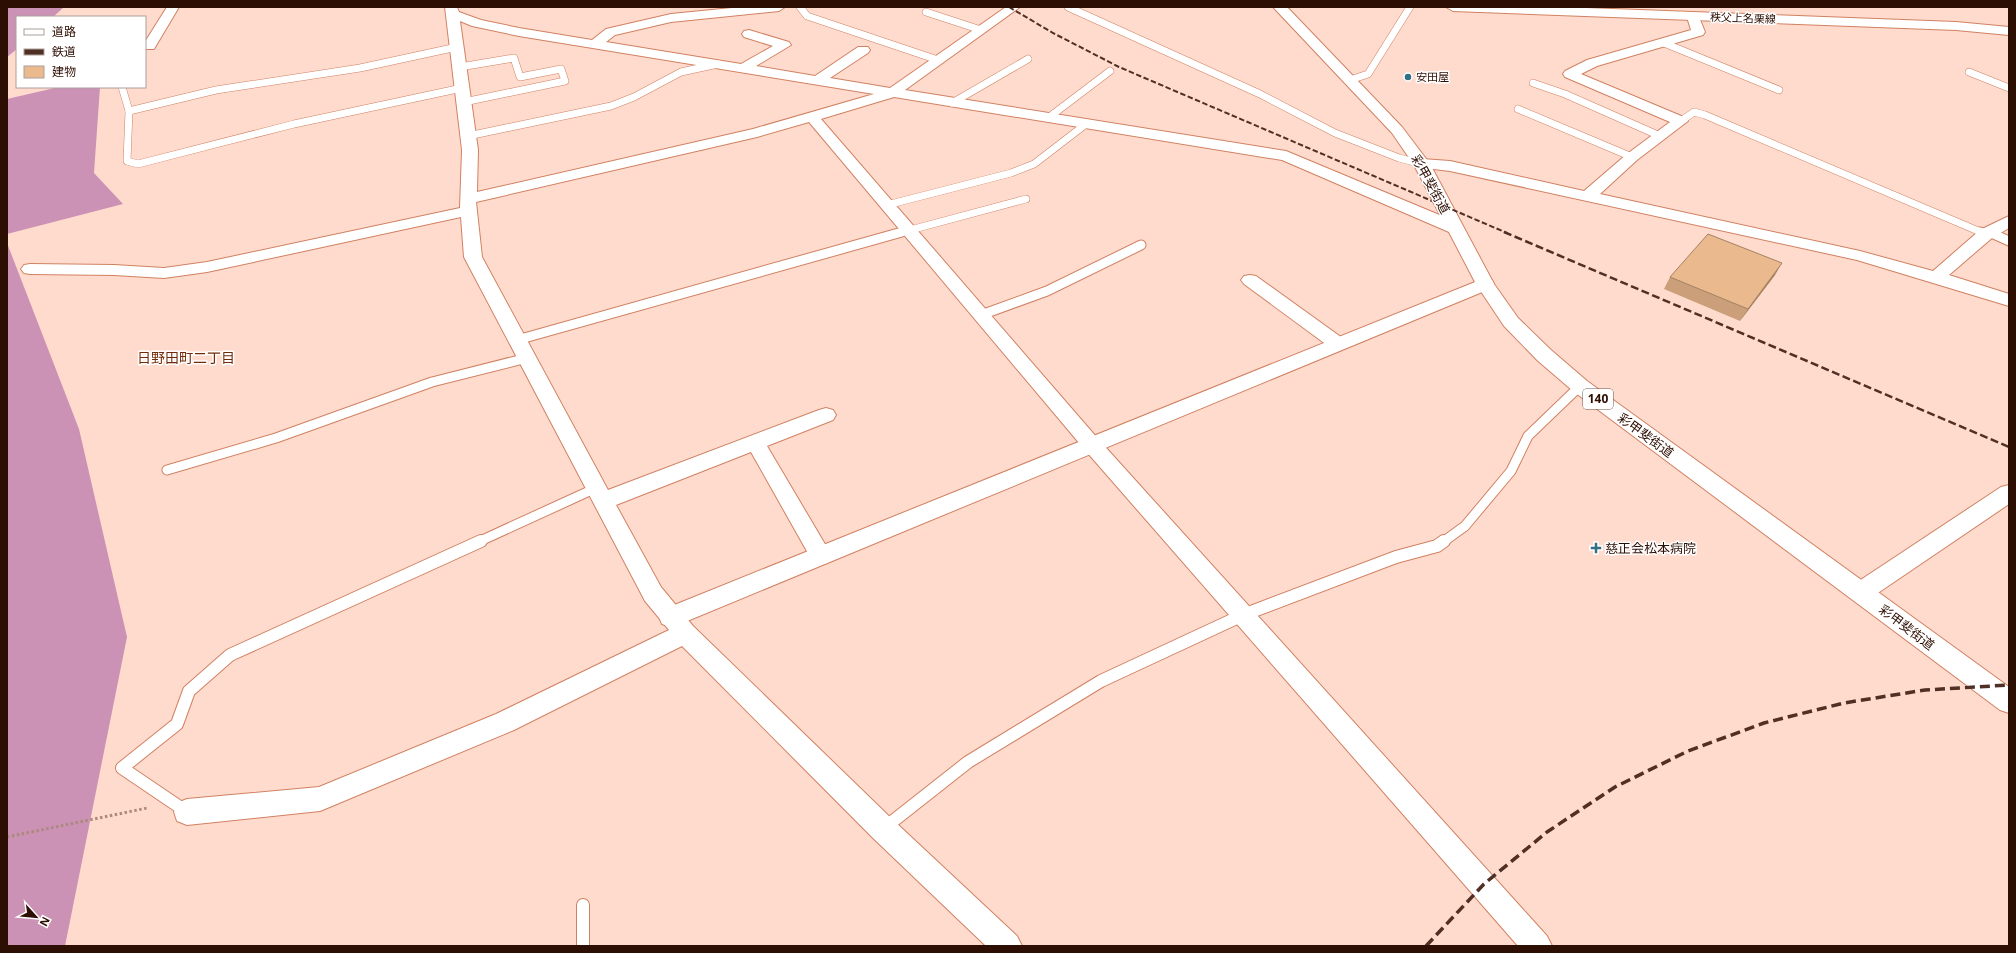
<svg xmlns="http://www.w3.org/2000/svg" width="2016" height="953" font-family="'Open Sans','Noto Sans JP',sans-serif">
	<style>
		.forest { fill: #cb92b5 }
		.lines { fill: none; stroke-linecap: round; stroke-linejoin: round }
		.lane-far2-casing { stroke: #d18161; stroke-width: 8 }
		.lane-far1-casing { stroke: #d18161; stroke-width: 11 }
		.lane-casing { stroke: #d18161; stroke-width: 14 }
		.street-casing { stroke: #d18161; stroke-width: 2 }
		.secondary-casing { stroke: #d18161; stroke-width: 2 }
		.primary-casing { stroke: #d18161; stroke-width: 2 }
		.highway-casing { stroke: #d18161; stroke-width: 2 }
		.path { stroke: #ab897d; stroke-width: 3; stroke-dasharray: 2.5 2.5; stroke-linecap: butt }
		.lane-far2 { stroke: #fff; stroke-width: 7 }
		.lane-far1 { stroke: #fff; stroke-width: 9 }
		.lane { stroke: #fff; stroke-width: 12 }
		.street { fill: #fff; fill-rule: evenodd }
		.secondary { fill: #fff; fill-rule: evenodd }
		.primary { fill: #fff; fill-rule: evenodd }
		.highway { fill: #fff; fill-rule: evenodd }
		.rail-far2 { stroke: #503025; stroke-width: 2; stroke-dasharray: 5.5 2.5; stroke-linecap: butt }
		.rail-far1 { stroke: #503025; stroke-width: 2.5; stroke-dasharray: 8 3.5; stroke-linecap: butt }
		.rail { stroke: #503025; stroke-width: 3.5; stroke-dasharray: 10 5; stroke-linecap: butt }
		.wall { fill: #ca9f7a }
		.shaded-wall { fill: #a48263 }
		.building { fill: #ebb98e; stroke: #a48263 }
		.poi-dot { fill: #317085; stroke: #fff; stroke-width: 1.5 }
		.labels { text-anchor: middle; stroke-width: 3; stroke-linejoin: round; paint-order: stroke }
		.far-street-label { font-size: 11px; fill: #2d0e03; stroke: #fff }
		.far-poi-label { font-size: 11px; fill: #2d0e03; stroke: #fff; text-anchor: start }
		.shield { fill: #fff; stroke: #6c564f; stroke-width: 1 }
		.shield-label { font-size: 12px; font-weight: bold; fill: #2d0e03 }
		.street-label { font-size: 13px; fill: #2d0e03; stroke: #fff }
		.poi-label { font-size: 13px; fill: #2d0e03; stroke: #fff; text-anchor: start }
		.neighbourhood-label { font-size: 14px; fill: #722b08; stroke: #fff }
	</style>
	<rect width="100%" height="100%" fill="#ffdbce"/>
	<g class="forest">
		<polygon points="7,7 64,7 53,17 17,17 17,49 7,57"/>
		<polygon points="59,87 100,87 94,173 123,204 7,234 7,99"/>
		<polygon points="7,243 79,429 127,637 65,946 7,946"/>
	</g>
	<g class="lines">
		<g class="lane-far2-casing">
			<g id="lane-far2">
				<polyline points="800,7 807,16 938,60"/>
				<polyline points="1068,7 1260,94 1335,133 1399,158 1422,164"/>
				<polyline points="926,12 981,30"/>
				<polyline points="1664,43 1779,90"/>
				<polyline points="460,67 514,58 520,77 561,69 565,81 464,102"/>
				<polyline points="1969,72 2009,88"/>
				<polyline points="1350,80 1368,74 1410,7"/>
				<polyline points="1533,83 1565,94 1660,136"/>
				<polyline points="122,87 129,111 127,161 138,164 294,124 462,88"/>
				<polyline points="952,103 1028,59"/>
				<polyline points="1518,109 1632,157"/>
				<polyline points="129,111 216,90 360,68 457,47"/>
				<polyline points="1048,118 1110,71"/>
				<polyline points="1681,121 1694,112 1705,115 1983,233"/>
				<polyline points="468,136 611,106 634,97 681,72 718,64"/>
				<polyline points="887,205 1011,173 1034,164 1086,124"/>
				<polyline points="899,233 1026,199"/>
			</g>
		</g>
		<g class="lane-far1-casing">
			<g id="lane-far1">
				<polyline points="1980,232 1986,234"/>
				<polyline points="1989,232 2009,241"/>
				<polyline points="981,315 1047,291 1141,245"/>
				<polyline points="517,340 902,232"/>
				<polyline points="167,470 276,438 432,382 527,358"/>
				<polyline points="478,542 596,488"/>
				<polyline points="1443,542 1465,526 1511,471 1528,436 1580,386"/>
			</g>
		</g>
		<g class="lane-casing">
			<g id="lane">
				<polyline points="187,812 122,768 177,724 189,691 230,655 481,541"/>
				<polyline points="883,829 968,762 1101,681 1243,615 1396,557 1437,546 1444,541"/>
				<polyline points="583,905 583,946"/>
			</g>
		</g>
		<g class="street-casing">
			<g id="street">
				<polygon points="167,7 179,7 154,49 145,49 145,42"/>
				<path d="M445,7H457L459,12L481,20L519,28L592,40L606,29L671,14L742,7H785L779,11L671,22L615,35L606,42L741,64L773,46L744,37L742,34L744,31L749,30L789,42L791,45L756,66L815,76L858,47H868L870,50L868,53L830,78L890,88L1006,7H1020L905,90L1286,151L1461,224L1463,228L1461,232L1455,233L1449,232L1282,160L894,97L821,119L1099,440L1547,936L1552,946H1518L1085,450L809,122L757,137L476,202L482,257L608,490L819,410L826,408L833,410L836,415L833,420L767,446L832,556L829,562L821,565L813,562L751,452L616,505L661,587L693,626L893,820L1017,936L1022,946H986L873,838L682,646L514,730L320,811L187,825L177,821L174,812L177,803L187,799L319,787L496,714L669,630L645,601L464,257L461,217L207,272L164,278L114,275L30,274L24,273L21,269L24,265L30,264L114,265L164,268L207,262L460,208L462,150ZM460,21L472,26L519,36L874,94L753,129L477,192L478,150Z"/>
				<polygon points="1693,13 1699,17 1705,32 1703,35 1597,66 1581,74 1686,118 1688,121 1637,160 1600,194 1860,251 1933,271 1980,230 2009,216 2009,228 1992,238 1949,275 2009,294 2009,306 1857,260 1450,171 1417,167 1414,164 1417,161 1422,159 1450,161 1584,191 1627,154 1670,122 1565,77 1563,74 1565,71 1587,60 1691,30 1687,17"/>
				<polygon points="1250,275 1256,276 1345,340 1347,344 1345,348 1338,350 1331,348 1244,284 1241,280 1244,276"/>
				<polygon points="2009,485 2009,504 1869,599 1861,601 1853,599 1849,592 1853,585 2001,487"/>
			</g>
		</g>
		<g class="secondary-casing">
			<polygon id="secondary" points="1485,278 1492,280 1494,284 1492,288 680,624 671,627 662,624 659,617 662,610"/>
		</g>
		<g class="primary-casing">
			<polygon id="primary" points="1446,7 1559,7 1956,22 2009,27 2009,35 1956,30 1453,11"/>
		</g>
		<g class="highway-casing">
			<polygon id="highway" points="1273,7 1287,7 1402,127 1430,164 1494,284 1518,318 1551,350 1587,381 2009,687 2009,713 2000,710 1573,391 1537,360 1504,326 1476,284 1414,165 1392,133"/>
		</g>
		<polyline class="path" points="7,837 147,808"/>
		<use href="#lane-far2" class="lane-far2"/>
		<use href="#lane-far1" class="lane-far1"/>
		<use href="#lane" class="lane"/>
		<use href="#street" class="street"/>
		<use href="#secondary" class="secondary"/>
		<use href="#primary" class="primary"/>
		<use href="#highway" class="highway"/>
		<polyline class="rail-far2" points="1009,7 1053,33 1119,67 1507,233"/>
		<polyline class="rail-far1" points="1504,232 2009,447"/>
		<polyline class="rail" points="1426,946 1484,884 1547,832 1615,787 1688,751 1764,723 1844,703 1925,690 2009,685"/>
	</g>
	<polygon class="wall" points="1775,275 1740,321 1664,289 1670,277"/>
	<polygon class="shaded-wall" points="1782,263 1775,275 1740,321 1748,309"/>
	<polygon class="building" points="1708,234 1782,263 1748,309 1670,277"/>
	<g class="poi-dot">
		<circle cx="1408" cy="77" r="4"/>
		<path d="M1594 542h4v4h4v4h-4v4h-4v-4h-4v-4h4z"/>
	</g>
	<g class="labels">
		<g class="far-street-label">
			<text transform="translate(1743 18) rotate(2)" y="4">秩父上名栗線</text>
		</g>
		<g class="far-poi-label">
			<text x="1416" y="81">安田屋</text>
		</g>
		<rect class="shield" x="1583" y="389" width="30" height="20" rx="3"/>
		<g class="shield-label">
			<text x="1598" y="403">140</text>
		</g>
		<g class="street-label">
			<text transform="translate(1431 184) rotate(61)" y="5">彩甲斐街道</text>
			<text transform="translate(1646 435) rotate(36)" y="5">彩甲斐街道</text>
			<text transform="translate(1907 627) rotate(37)" y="5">彩甲斐街道</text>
		</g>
		<g class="poi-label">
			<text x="1605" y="553">慈正会松本病院</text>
		</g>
		<g class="neighbourhood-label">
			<text x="186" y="363">日野田町二丁目</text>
		</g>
	</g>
	<rect width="2016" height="953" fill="none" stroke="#2d0e03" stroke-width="16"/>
	<rect x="16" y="16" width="130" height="72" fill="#ffffff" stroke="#ab9f9a"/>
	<rect x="24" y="29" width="20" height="6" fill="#ffffff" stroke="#ab9f9a"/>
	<text x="52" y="36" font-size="12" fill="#2d0e03">道路</text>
	<rect x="24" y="49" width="20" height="6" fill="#503025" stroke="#ab9f9a"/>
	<text x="52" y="56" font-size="12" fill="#2d0e03">鉄道</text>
	<rect x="24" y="66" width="20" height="12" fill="#ebb98e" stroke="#ab9f9a"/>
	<text x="52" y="76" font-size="12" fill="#2d0e03">建物</text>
	<g transform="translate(36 917) rotate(117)" stroke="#ffffff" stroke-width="3" paint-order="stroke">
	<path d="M0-3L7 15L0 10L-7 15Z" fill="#2d0e03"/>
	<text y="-6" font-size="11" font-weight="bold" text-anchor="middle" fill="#2d0e03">N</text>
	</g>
</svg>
